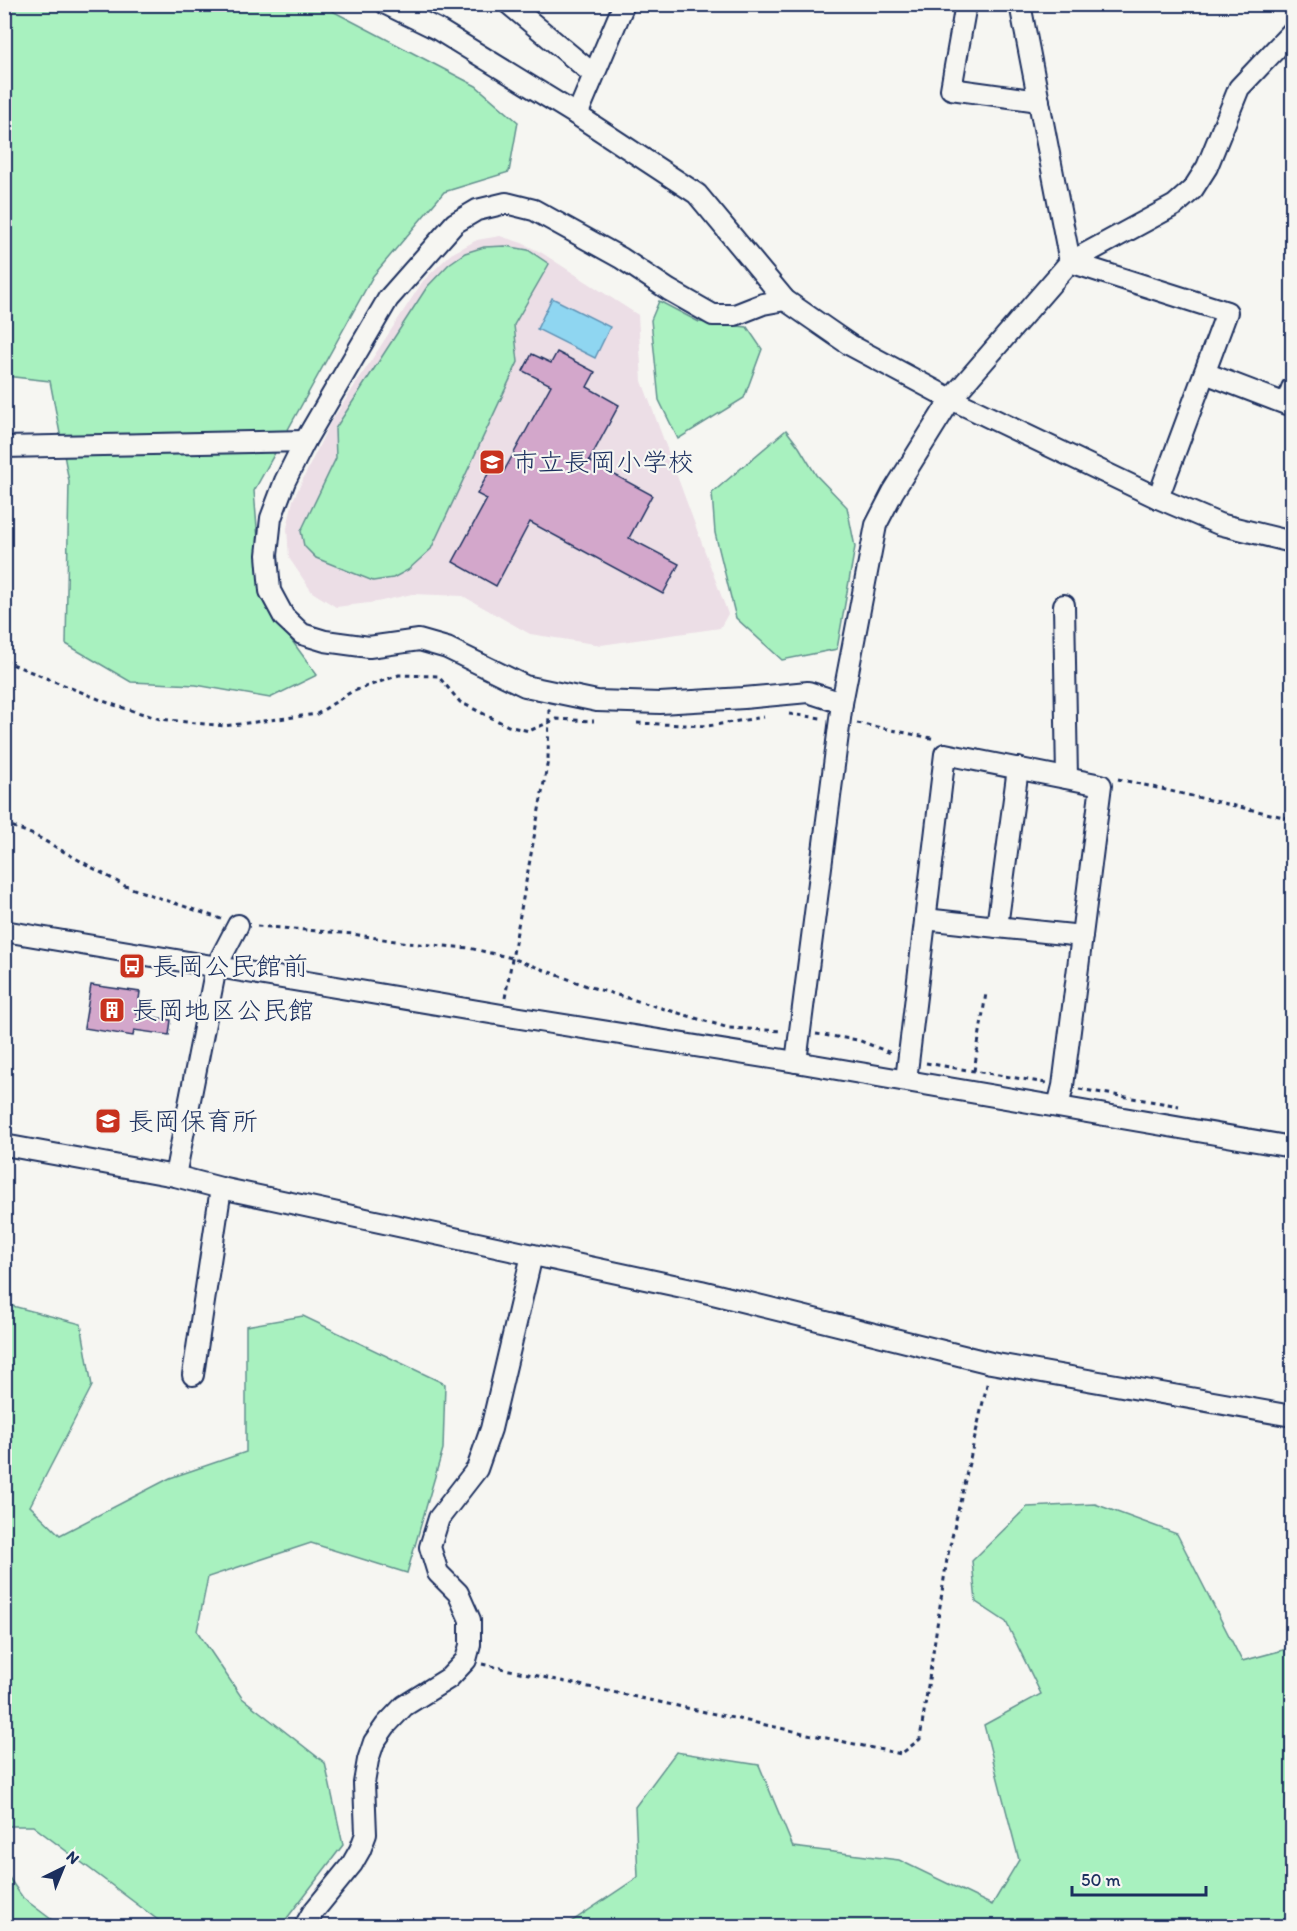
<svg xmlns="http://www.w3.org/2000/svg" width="1297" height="1931" font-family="Itim,'Klee One',sans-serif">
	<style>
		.built { fill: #ecdee6 }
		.green { fill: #a8f1bf; stroke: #62908e; stroke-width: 1.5 }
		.water { fill: #8fd6f1; stroke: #6193b6; stroke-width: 1.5 }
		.building { fill: #d3a7cb; stroke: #1b2f5e; stroke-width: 1.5 }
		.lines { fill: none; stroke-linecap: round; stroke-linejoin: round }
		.minor-casing { stroke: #1b2f5e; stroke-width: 24 }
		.path { stroke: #1b2f5e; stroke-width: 3; stroke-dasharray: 4.5 4.5; stroke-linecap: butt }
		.minor { stroke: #f6f6f2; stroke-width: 20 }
		.labels { text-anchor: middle; stroke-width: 4.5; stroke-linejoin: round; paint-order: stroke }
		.poi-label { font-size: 26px; fill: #1b2f5e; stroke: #f6f6f2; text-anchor: start }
	</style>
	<rect width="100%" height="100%" fill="#f6f6f2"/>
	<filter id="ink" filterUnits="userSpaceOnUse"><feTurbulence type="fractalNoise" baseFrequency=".0167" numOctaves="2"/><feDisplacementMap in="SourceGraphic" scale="12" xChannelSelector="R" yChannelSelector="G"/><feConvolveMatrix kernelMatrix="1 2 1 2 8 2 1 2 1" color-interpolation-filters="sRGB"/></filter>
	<g filter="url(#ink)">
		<polygon class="built" points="500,236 522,243 542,253 638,315 642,381 728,614 720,628 601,645 530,634 463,596 412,594 377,602 336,607 312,592 289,558 287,528 293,500 329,425 423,281 451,254 477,240"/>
		<g class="green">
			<polygon points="5,5 321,5 476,86 518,122 509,172 444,192 373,276 254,491 263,601 317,675 270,698 196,685 131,682 66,644 69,481 50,381 5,376"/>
			<polygon points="505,246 528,250 549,264 514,325 518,362 431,549 408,570 393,578 373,581 316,558 304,546 301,531 336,458 335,429 427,287 449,264 465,253 484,247"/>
			<polygon points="659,301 699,322 747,327 762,349 744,398 678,439 659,400 651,320"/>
			<polygon points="786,430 799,447 816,475 847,507 855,547 837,649 782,660 736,618 715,533 712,493"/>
			<polygon points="5,1304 81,1324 92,1386 30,1506 60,1535 170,1478 246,1452 246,1326 303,1316 445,1384 443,1449 407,1573 311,1543 208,1577 197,1631 242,1698 325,1763 343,1845 281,1926 166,1926 33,1826 5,1826"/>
			<polygon points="1095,1504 1177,1534 1242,1661 1287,1649 1292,1639 1292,1926 565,1926 638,1877 635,1807 676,1752 759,1765 793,1847 899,1860 992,1905 1019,1860 984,1725 1041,1694 1006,1622 976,1602 972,1561 1027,1507"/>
			<polygon points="5,1872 23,1898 60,1926 5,1926"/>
		</g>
		<polygon class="water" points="552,298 610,327 595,358 537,329"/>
		<g class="building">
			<polygon points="557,352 595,372 587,387 619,405 589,461 652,495 629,538 679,564 663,594 530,522 496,586 453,562 487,499 477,494 493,465 504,471 551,385 523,371 532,354 551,363"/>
			<polygon points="91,985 140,992 137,1014 171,1020 169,1035 134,1030 133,1036 84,1028"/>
		</g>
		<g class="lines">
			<g class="minor-casing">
				<g id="minor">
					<polyline points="386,4 437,29 577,115 697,194 785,300 850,345 951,399 1158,498 1219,524 1292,542"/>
					<polyline points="509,4 593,74"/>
					<polyline points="966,4 951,89 1039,101"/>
					<polyline points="1020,4 1070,262"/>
					<polyline points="577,115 624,4"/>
					<polyline points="1070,262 1227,312 1158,498"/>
					<polyline points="785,300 763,304 735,315 713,315 669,290 621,258 534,210 506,203 477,210 455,223 388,299 305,441 285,481 271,518 267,555 270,591 284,617 302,634 325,641 369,647 419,640 447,648 525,686 597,701 660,703 744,698 808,692 842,703"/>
					<polyline points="1205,373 1286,404 1292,388"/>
					<polyline points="4,447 305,441"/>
					<polyline points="1064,605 1067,778"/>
					<polyline points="925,919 997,927 1018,768"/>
					<polyline points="997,927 1082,936"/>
					<polyline points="4,931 502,1015 796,1062 1292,1147"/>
					<polyline points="796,1062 842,703 876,525 893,492 951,399 1070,262 1175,205 1193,189 1207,167 1239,88 1292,32"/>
					<polyline points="906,1080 945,754 1101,785 1063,1086 1058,1106"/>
					<polyline points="4,1145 175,1176 221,1188 701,1291 991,1363 1292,1416"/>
					<polyline points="175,1176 216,967 238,925"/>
					<polyline points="193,1375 221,1188"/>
					<polyline points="305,1926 313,1912 352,1864 360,1850 366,1834 364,1783 368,1760 374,1742 386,1725 404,1706 449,1678 466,1660 470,1645 470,1620 458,1593 438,1573 430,1547 439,1518 477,1469 491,1429 532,1255"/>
				</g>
			</g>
			<g class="path">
				<polyline points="4,661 111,704 160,719 224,726 317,714 351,692 399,675 438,676 460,702 508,726 529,731 557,719 594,721"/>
				<polyline points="789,714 821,718"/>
				<polyline points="637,723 708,726 764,717"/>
				<polyline points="857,723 936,739"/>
				<polyline points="1118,779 1292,819"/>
				<polyline points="4,823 36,836 125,886 221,919"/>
				<polyline points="257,926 353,934 407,943 469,948 512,958 587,986 729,1028 783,1031"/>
				<polyline points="505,998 548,760 549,708"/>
				<polyline points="816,1034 858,1040 891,1053"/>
				<polyline points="926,1063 1046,1083"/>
				<polyline points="974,1071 986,993"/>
				<polyline points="1079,1089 1179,1106"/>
				<polyline points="482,1664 901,1754 920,1739 947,1559 988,1380"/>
			</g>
			<use href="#minor" class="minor"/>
		</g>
	</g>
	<defs>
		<g id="school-square" transform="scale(1.35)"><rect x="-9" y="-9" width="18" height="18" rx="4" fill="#c8321e" stroke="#f6f6f2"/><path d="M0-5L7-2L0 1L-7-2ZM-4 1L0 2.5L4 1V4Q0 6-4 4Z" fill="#fff"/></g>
		<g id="bus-square" transform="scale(1.35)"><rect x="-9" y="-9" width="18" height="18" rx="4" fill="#c8321e" stroke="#f6f6f2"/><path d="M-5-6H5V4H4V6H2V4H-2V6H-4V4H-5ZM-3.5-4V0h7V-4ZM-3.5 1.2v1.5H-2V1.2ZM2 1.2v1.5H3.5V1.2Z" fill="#fff"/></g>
		<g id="building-square" transform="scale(1.35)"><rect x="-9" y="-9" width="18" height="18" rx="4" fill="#c8321e" stroke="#f6f6f2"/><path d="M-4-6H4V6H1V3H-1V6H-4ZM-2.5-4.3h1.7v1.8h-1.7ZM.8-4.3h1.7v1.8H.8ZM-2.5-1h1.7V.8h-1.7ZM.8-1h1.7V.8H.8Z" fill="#fff"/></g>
	</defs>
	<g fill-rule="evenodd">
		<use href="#school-square" x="492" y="462"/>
		<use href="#bus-square" x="132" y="966"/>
		<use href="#building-square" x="112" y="1010"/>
		<use href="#school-square" x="108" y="1121"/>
	</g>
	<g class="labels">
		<g class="poi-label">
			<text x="512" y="471">市立長岡小学校</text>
			<text x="152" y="975">長岡公民館前</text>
			<text x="132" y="1019">長岡地区公民館</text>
			<text x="128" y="1130">長岡保育所</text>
		</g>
	</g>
	<rect width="1297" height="1931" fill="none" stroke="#f6f6f2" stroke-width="24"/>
	<rect x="12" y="12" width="1273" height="1907" fill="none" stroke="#1b2f5e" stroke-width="2" filter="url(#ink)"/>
	<g transform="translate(63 1868) rotate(43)" stroke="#f6f6f2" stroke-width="4.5" paint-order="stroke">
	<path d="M0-4.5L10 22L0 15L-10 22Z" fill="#1b2f5e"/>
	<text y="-9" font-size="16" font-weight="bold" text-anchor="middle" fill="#1b2f5e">N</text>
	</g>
	<path d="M1072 1886v9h134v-9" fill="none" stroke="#1b2f5e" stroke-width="3"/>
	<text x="1081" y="1886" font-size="18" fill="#1b2f5e" stroke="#f6f6f2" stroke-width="4.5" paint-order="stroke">50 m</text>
</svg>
